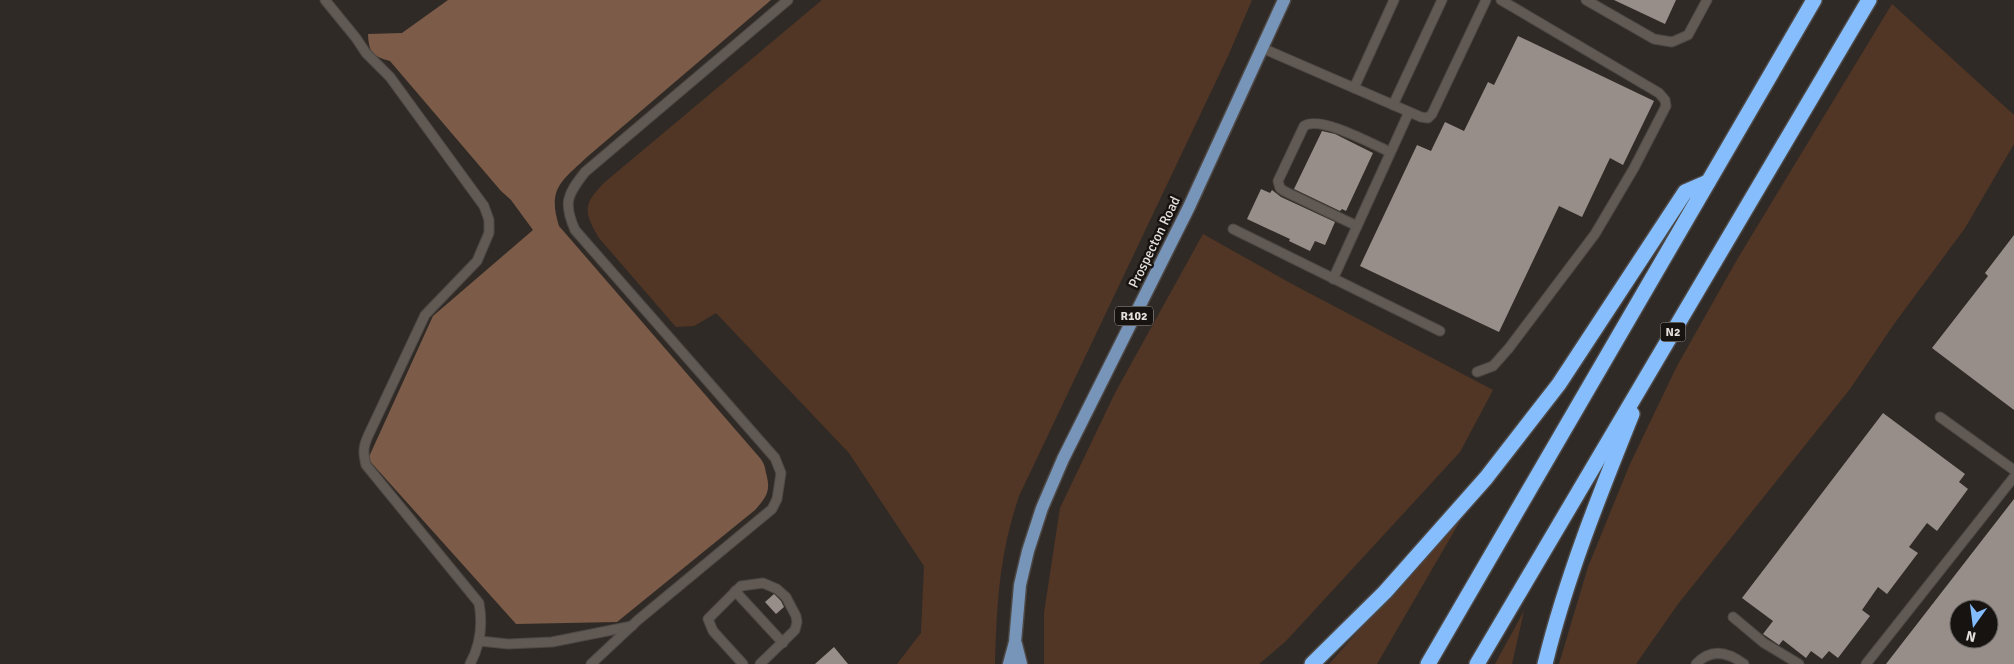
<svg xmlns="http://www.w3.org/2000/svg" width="2014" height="664" font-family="Signika,sans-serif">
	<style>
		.green { fill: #523625 }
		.forest { fill: #7c5c49 }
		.building { fill: #978e89; fill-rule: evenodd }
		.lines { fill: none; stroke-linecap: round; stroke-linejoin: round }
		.lane-casing { stroke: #4d4845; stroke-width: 11 }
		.primary-casing { stroke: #4d4845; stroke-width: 15 }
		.highway-casing { stroke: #4d4845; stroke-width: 18 }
		.lane { stroke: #605954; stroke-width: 9 }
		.primary { stroke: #7795b9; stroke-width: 12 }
		.highway { stroke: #86bdfd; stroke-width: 15 }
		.labels { text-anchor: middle; stroke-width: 5; stroke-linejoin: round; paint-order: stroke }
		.shield { fill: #161311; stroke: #a7a2a0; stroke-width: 1 }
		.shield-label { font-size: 12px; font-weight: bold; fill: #e5e0de }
		.street-label { font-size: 14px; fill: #e5e0de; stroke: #161311 }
	</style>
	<rect width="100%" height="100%" fill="#302a26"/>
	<g class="green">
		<path d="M822,0H1252L1228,56L1019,496C999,556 997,602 995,664H897L921,633L924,566L849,453L716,313L694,326L676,327L599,238C583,211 583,204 605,182Z"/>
		<polygon points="1892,4 2014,115 2014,144 1965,228 1894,324 1850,389 1678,604 1636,664 1559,664 1588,567 1630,464 1677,366 1738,258"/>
		<polygon points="1203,234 1292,284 1493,390 1460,452 1286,641 1259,664 1044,664 1044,613 1060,508 1115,393"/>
		<polygon points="1467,509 1377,664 1329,664"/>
		<polygon points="1524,611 1512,664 1495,664"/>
	</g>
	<path class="forest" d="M448,0H771L587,157C562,181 547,188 559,226L760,458C764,463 765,467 766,473C771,491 767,496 755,510L617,622L516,624L368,459L433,316L533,230L511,200L501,191L390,61C372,56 369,53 368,34L402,33Z"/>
	<g class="building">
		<polygon points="1614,0 1676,0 1665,24"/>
		<polygon points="1518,36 1654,101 1623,165 1610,158 1582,217 1559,206 1499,332 1360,266 1417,145 1431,151 1445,122 1464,131 1488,82 1494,85"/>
		<polygon points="1322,131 1335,134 1373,153 1346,211 1342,209 1340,211 1294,189"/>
		<polygon points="1261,189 1270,193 1272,190 1281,197 1335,222 1325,245 1315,241 1310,251 1289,241 1290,239 1247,219"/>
		<polygon points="2014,235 2014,410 1932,348 1988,276 1985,273"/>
		<polygon points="1883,413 1965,474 1959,482 1968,489 1937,531 1927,523 1909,547 1918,553 1887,594 1878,587 1862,610 1870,616 1838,658 1829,651 1822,659 1811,651 1806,658 1783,640 1779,645 1763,634 1773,621 1742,598"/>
		<path d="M2014,499V664H1886ZM1959,609H1989V639H1959Z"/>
		<polygon points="774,594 781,601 784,607 776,614 765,602"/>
		<polygon points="834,647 848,664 815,664"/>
	</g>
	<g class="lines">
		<g class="lane-casing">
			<g id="lane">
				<path d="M325,0L356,38L366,53L390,77L484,206L489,220V233L477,261L425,315L368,436C363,447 363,453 366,465L479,603C483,625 481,644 470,664"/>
				<polyline points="1586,0 1654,39 1672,42 1688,35 1707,0"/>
				<polyline points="1262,48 1421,117 1428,118 1432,114 1486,0"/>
				<polyline points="1354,88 1394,0"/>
				<polyline points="1393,105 1442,0"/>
				<path d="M1357,226L1284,191L1280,188L1278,181L1304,126C1320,115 1372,144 1390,152"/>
				<polyline points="1233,229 1440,331"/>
				<polyline points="1333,279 1409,112"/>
				<polyline points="1477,372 1493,366 1509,348 1595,234 1634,168 1666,106 1665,100 1659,93 1501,0"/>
				<polyline points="1940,417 2014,470"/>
				<polyline points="735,591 783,643"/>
				<polyline points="1733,617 1764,643 1799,664"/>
				<polyline points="480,641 508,644 552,642 632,626"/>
				<path d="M591,664L638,620L772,509L777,499L781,473L775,458L575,230C563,203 567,195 585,172L788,0"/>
				<polyline points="743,664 713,631 708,619 741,586 763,583 777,589 786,597 796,616 797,622 795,630 760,664"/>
				<path d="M1696,664C1711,648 1728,652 1744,664"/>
				<polyline points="1866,664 2014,477"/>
			</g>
		</g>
		<g class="primary-casing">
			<g id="primary">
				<polyline points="1016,644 1021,664"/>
				<polyline points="1009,664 1015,642 1020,585 1028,551 1042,508 1063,459 1189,207 1284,0"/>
			</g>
		</g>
		<g class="highway-casing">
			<g id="highway">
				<polyline points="1312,664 1385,592 1486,478 1559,384 1685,192 1708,182"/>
				<polyline points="1428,664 1814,0"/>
				<path d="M1477,664C1606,442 1740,222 1869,0"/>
				<path d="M1545,664C1566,578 1599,496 1632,414"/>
			</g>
		</g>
		<use href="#lane" class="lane"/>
		<use href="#primary" class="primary"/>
		<use href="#highway" class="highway"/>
	</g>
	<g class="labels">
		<g class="shield">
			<rect x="1115" y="306.5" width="38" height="19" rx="4"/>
			<rect x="1660.5" y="322.5" width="25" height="19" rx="4"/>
		</g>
		<g class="shield-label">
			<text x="1134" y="320">R102</text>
			<text x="1673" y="336">N2</text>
		</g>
		<g class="street-label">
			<text transform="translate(1154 242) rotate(-64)" y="5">Prospecton Road</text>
		</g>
	</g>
	<g transform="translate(1974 624) rotate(194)"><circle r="24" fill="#161311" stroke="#696563"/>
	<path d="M0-4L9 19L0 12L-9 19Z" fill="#84bcfb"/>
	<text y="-8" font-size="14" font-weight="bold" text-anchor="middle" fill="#e5e0de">N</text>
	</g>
</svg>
